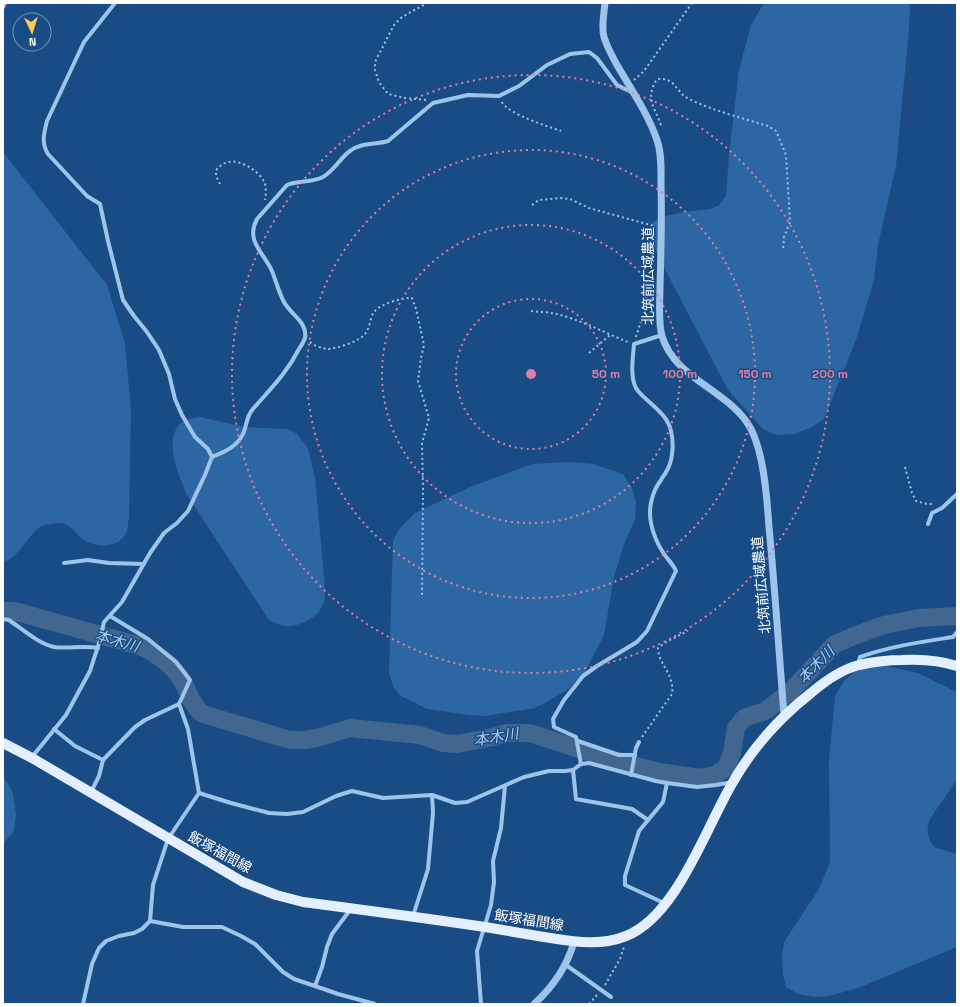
<svg xmlns="http://www.w3.org/2000/svg" width="960" height="1007" font-family="'Space Grotesk','Noto Sans JP',sans-serif">
	<style>
		.green { fill: #2c66a3 }
		.lines { fill: none; stroke-linecap: round; stroke-linejoin: round }
		.river { stroke: #416790; stroke-width: 18 }
		.path { stroke: #9ec4ec; stroke-width: 2; stroke-dasharray: 2 3; stroke-linecap: butt }
		.minor { stroke: #9ec4ec; stroke-width: 4 }
		.tertiary { stroke: #9ec4ec; stroke-width: 7 }
		.primary { stroke: #e3efff; stroke-width: 10 }
		.ring { fill: none; stroke: #dd80a5; stroke-width: 2; stroke-dasharray: 2 4 }
		.labels { text-anchor: middle; stroke-width: 3; stroke-linejoin: round; paint-order: stroke }
		.street-label { font-size: 14px; fill: #fff; stroke: #194c84 }
		.water-label { font-size: 15px; font-style: italic; fill: #aacef3; stroke: #194c84 }
		.centre { fill: #dd80a5; stroke: #194c84; stroke-width: 2 }
		.ring-label { font-size: 12px; text-anchor: middle; font-weight: bold; fill: #dd80a5; stroke: #194c84; stroke-width: 3; stroke-linejoin: round; paint-order: stroke }
	</style>
	<rect width="100%" height="100%" fill="#194c84"/>
	<g class="green">
		<polygon points="764,3 910,3 909,29 896,166 878,245 874,280 856,340 824,419 812,427 795,434 776,435 763,429 728,390 657,254 650,231 652,223 661,217 685,212 711,209 719,205 726,196 729,155 739,70 751,25"/>
		<path d="M3,152L107,285L125,343L131,410L129,518C128,522 128,527 127,531C121,547 102,548 88,542C76,538 73,522 58,523C52,524 45,524 40,527C28,535 17,560 3,562Z"/>
		<path d="M200,417L244,427L288,429L297,434L308,448L315,478L325,588C325,592 325,597 324,601C320,618 300,627 284,626C279,625 273,622 269,620L187,495C179,476 163,441 180,424C184,419 194,418 200,417Z"/>
		<polygon points="571,462 593,464 623,474 632,488 636,503 635,520 624,544 614,577 604,635 585,672 566,691 535,708 485,716 469,715 427,709 401,696 393,687 389,672 393,540 400,528 415,513 470,487 532,464"/>
		<path d="M877,664L918,673L957,692V779L930,819C926,830 927,837 934,847L957,854V947L858,988L829,996L816,997L798,994L786,987L783,975L782,956L784,942L819,889L830,862L829,760L835,696L844,681L863,665Z"/>
		<polygon points="3,776 13,793 16,815 14,831 3,844"/>
	</g>
	<g class="lines">
		<path class="river" d="M3,611H14L143,647C158,655 172,664 181,679C189,691 191,706 203,714L290,740H305L317,738L350,728L420,735L443,743L457,744L493,737L506,733H530L606,758L659,772L700,778L715,775L726,768L732,753L736,728L744,718L765,711L790,692L835,644L859,634L884,625L919,618L957,616"/>
		<g class="path">
			<polyline points="634,80 644,71 692,3"/>
			<polyline points="426,100 405,98 388,94 379,82 375,70 375,62 394,25 402,17 427,3"/>
			<path d="M502,102C508,114 547,126 561,131"/>
			<path d="M661,125C654,106 645,98 657,79C676,77 675,92 689,99C714,111 742,118 768,126L776,131L786,155L790,222L784,237L783,251"/>
			<path d="M220,184L216,176V170C220,166 223,163 229,162C241,159 262,173 265,184C266,189 266,195 265,200"/>
			<polyline points="532,205 539,200 561,198 570,199 589,208 654,226"/>
			<path d="M531,311C539,312 548,312 556,314C579,319 605,333 628,342"/>
			<polyline points="636,337 645,308 647,280 652,275"/>
			<path d="M310,342C314,346 322,348 327,349C336,349 360,341 365,334C370,328 370,317 374,312C381,303 402,298 412,298L416,309L424,345L421,358L418,381L429,418L422,443L423,488L422,598"/>
			<polyline points="589,353 610,335"/>
			<polyline points="905,467 912,493 916,501 927,504 933,504"/>
			<path d="M642,737L672,694C675,674 658,664 658,648L666,642L688,631"/>
			<polyline points="605,985 620,959 624,947"/>
			<polyline points="589,1004 597,995"/>
		</g>
		<g class="minor">
			<polyline points="3,7 5,3"/>
			<path d="M212,457C224,452 237,447 243,434C247,426 246,416 253,409C271,388 286,374 299,349C301,346 304,341 305,338C308,322 290,314 284,302C279,293 276,281 272,271C264,253 245,241 257,219L287,185C298,180 312,183 323,177C334,171 340,158 350,151C361,142 376,145 388,141L433,103L468,95L499,96L519,86L547,65L570,54L589,52L597,58L617,85L633,93"/>
			<polyline points="928,524 932,513 942,508 957,494"/>
			<polyline points="64,563 88,560 109,563 144,564"/>
			<polyline points="110,616 148,639 176,662 190,680 179,704 188,729 199,793"/>
			<path d="M3,619L9,620C22,629 39,644 54,647C68,649 83,645 98,648"/>
			<path d="M858,665L860,657C891,646 921,642 953,637L957,632"/>
			<polyline points="54,729 75,746 103,760 99,776 91,792"/>
			<polyline points="578,741 619,755 635,755"/>
			<path d="M32,757L66,715L90,671L100,640L104,622L122,602L150,553L164,533L177,523L188,511L205,475L212,457L208,449L195,437L182,415L175,399L169,374L159,350L147,332L134,316L123,300L108,241L100,204L87,196L48,154C41,143 44,133 47,121L84,42L115,3"/>
			<polyline points="103,760 135,727 145,720 179,704"/>
			<path d="M581,764L576,737L554,727L553,719L564,700L583,676L597,666L637,642L647,631L676,571C673,564 668,560 664,554C658,545 653,534 651,523C648,508 652,492 661,480C662,477 665,475 666,472C673,462 674,443 671,431C667,413 649,404 638,391C629,380 633,358 634,344L662,335"/>
			<polyline points="573,770 576,799 632,809 648,820"/>
			<polyline points="631,775 636,748 639,742"/>
			<polyline points="664,903 625,885 625,876 639,831 663,802 667,783"/>
			<polyline points="413,916 428,869 433,813 432,795"/>
			<polyline points="150,921 183,927 222,927 241,936 255,944 283,972 294,979 315,986 322,967 327,947 332,934 350,910"/>
			<polyline points="566,965 611,997"/>
			<polyline points="315,986 338,994 375,1004"/>
			<polyline points="83,1004 92,964 99,948 106,941 119,936 134,933 142,929 150,921 153,885 168,839 199,793 231,803 269,813 287,814 303,812 336,796 352,791 383,798 432,795 455,803 467,802 524,777 549,771 565,771 573,770 581,764 589,763 656,781 667,783 697,787 716,785 732,782"/>
			<polyline points="481,1004 477,951 491,905 494,882 493,861 501,828 505,786"/>
		</g>
		<g class="tertiary">
			<path d="M605,3C604,14 601,27 604,37C607,47 612,56 617,65C631,89 648,114 657,140C662,154 661,171 661,186C662,219 661,253 660,286C660,299 658,323 662,336C675,380 730,390 751,429C764,455 767,498 769,527C775,590 779,652 784,715"/>
			<path d="M534,1004C553,987 567,966 574,942"/>
		</g>
		<path class="primary" d="M3,743L32,758L243,882L276,895L303,902C364,910 424,918 485,927C504,930 524,934 544,937C571,941 599,947 626,936C677,916 706,827 733,782C753,747 779,718 811,693C825,681 840,670 859,665C873,662 888,660 902,660C920,659 939,660 957,666"/>
	</g>
	<g class="ring">
		<circle cx="531" cy="374" r="75"/>
		<circle cx="531" cy="374" r="149"/>
		<circle cx="531" cy="374" r="224"/>
		<circle cx="531" cy="374" r="299"/>
	</g>
	<g class="labels">
		<g class="street-label">
			<text transform="translate(648 276) rotate(-90)" y="5">北筑前広域農道</text>
			<text transform="translate(761 585) rotate(-95)" y="5">北筑前広域農道</text>
			<text transform="translate(220 852) rotate(29)" y="5">飯塚福間線</text>
			<text transform="translate(529 920) rotate(9)" y="5">飯塚福間線</text>
		</g>
		<g class="water-label">
			<text transform="translate(117 641) rotate(16)" y="5">本木川</text>
			<text transform="translate(816 665) rotate(-45)" y="5">本木川</text>
			<text transform="translate(496 737) rotate(-9)" y="5">本木川</text>
		</g>
	</g>
	<circle cx="531" cy="374" r="6" class="centre"/>
	<g class="ring-label">
		<text x="606" y="378">50 m</text>
		<text x="680" y="378">100 m</text>
		<text x="755" y="378">150 m</text>
		<text x="830" y="378">200 m</text>
	</g>
	<rect width="960" height="1007" fill="none" stroke="#ffffff" stroke-width="8"/>
	<g transform="translate(32 32) rotate(176)"><circle r="19" fill="#194c84" stroke="#7594b5"/>
	<path d="M0-3L7 15L0 10L-7 15Z" fill="#ffc859"/>
	<text y="-6" font-size="11" font-weight="bold" text-anchor="middle" fill="#ffffff">N</text>
	</g>
</svg>
